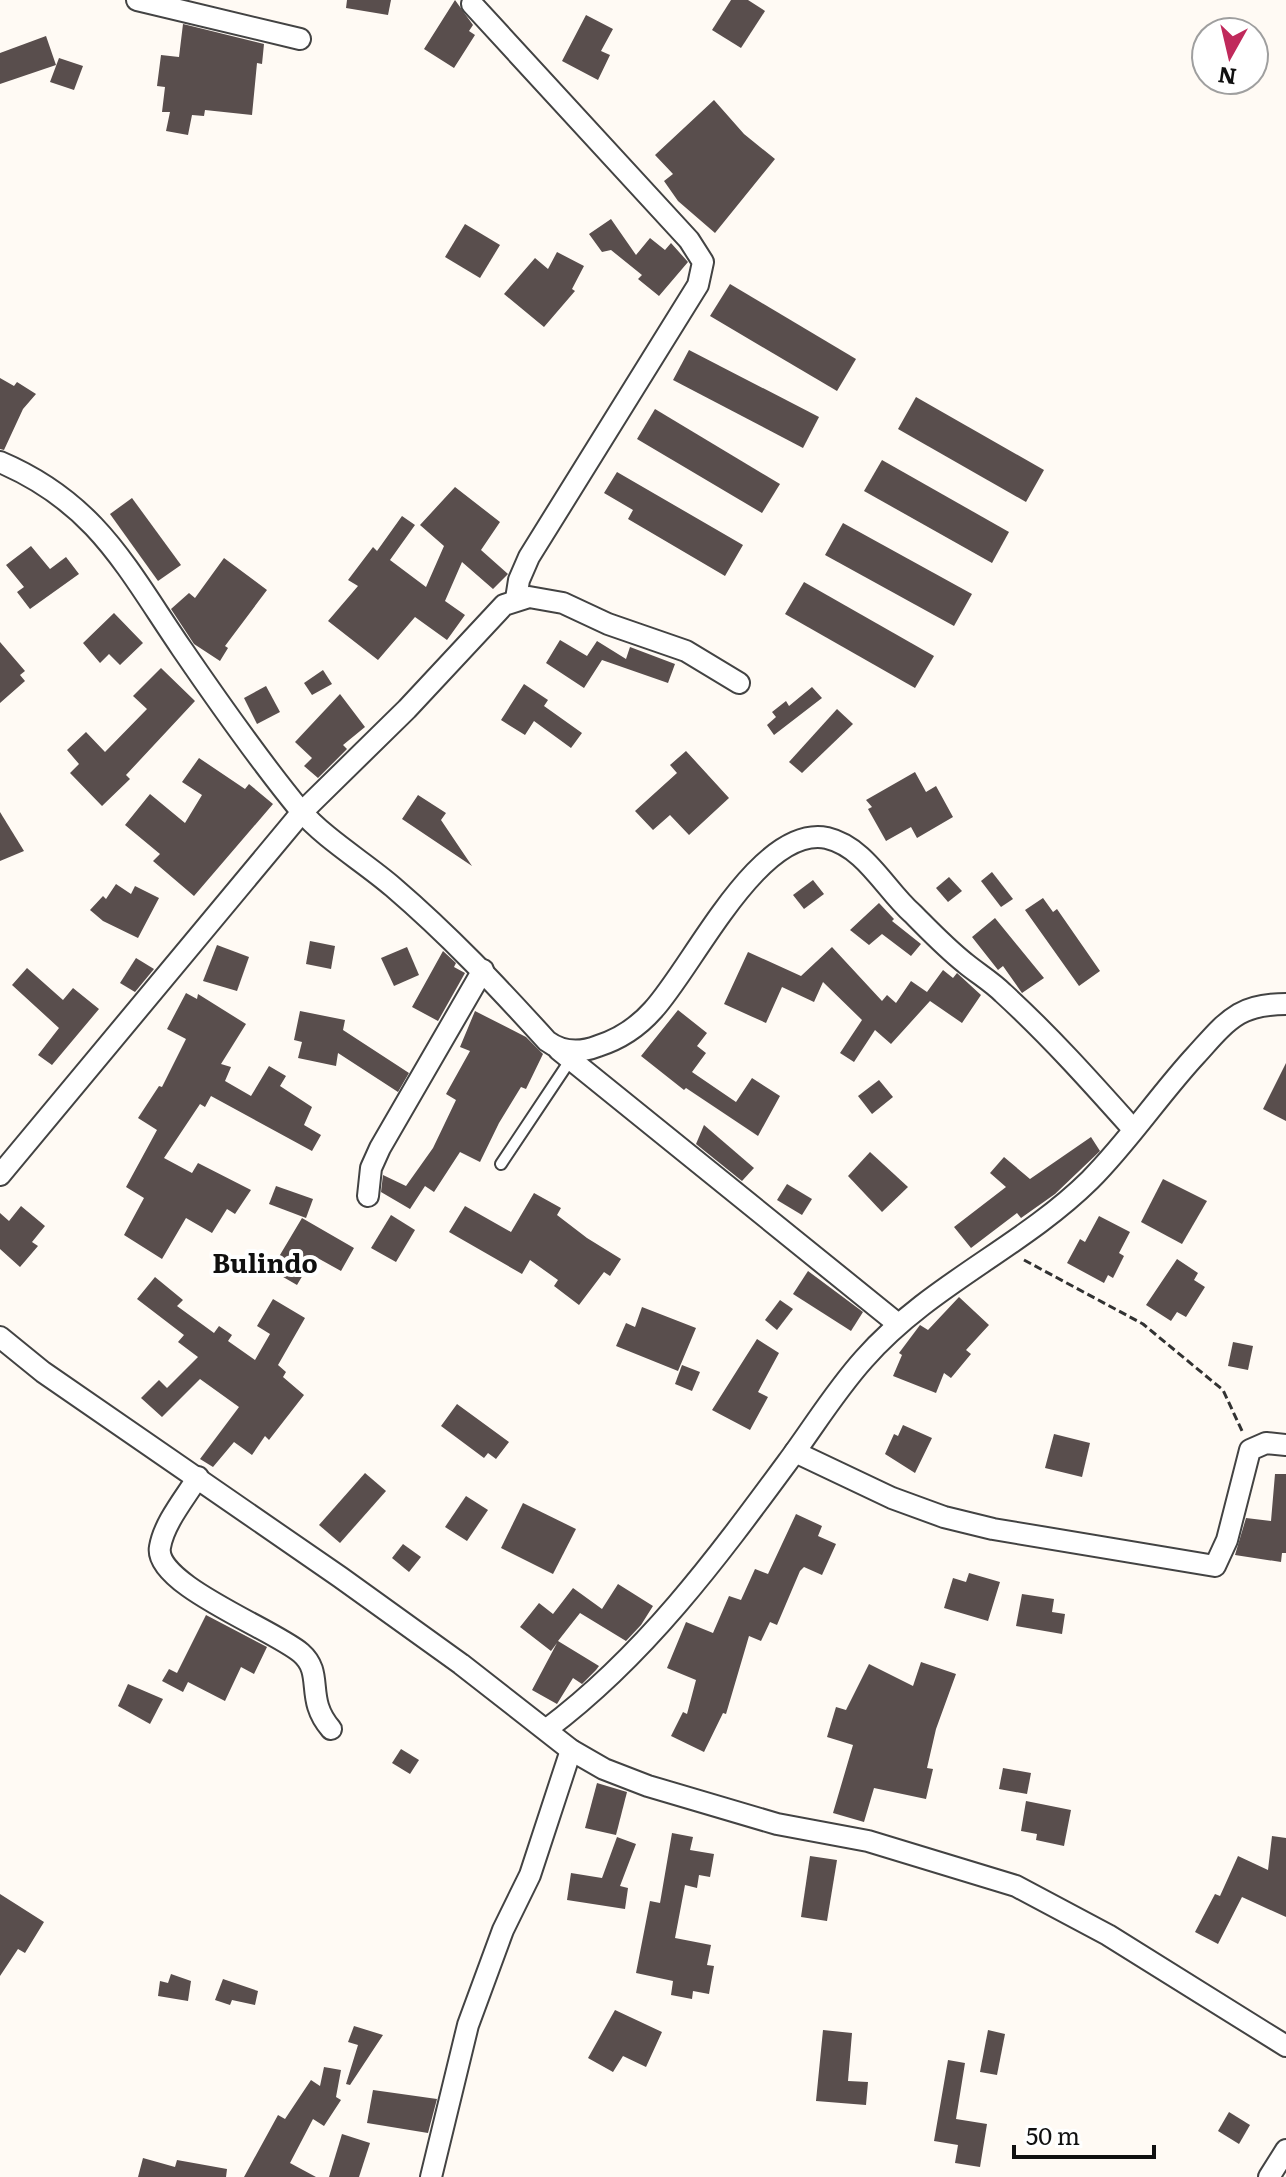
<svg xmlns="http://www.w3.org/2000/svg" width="1286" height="2177" font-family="Literata,serif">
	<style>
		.building { fill: #594e4d }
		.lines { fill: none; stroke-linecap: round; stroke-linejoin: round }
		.service-casing { stroke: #434343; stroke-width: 14 }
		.minor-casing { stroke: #434343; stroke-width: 24 }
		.path { stroke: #323232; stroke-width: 3; stroke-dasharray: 8 4; stroke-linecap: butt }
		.service { stroke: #fff; stroke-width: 10 }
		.minor { stroke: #fff; stroke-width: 20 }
		.labels { text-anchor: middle; stroke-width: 8; stroke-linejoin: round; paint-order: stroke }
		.quarter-label { font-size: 26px; font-weight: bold; fill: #101010; stroke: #fff }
	</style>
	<rect width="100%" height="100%" fill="#fffaf4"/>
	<g class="building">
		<polygon points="347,0 391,0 388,15 346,8"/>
		<polygon points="455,0 473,25 469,31 475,35 454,68 424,49"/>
		<polygon points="731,0 748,0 765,11 741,48 712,30"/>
		<polygon points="586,15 613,29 601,51 610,55 598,80 562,61"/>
		<polygon points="183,24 264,44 262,64 257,63 252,115 205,110 204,116 192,115 188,135 166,131 170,112 162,112 165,87 157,86 161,55 179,57"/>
		<polygon points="46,36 56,65 0,84 0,53"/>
		<polygon points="59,58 83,66 74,90 50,82"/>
		<polygon points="714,100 744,134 775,159 715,233 678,201 664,181 673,174 655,155"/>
		<polygon points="611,219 636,255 650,238 665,250 671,243 688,262 659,296 638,279 642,275 611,250 602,252 589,234"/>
		<polygon points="465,224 500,245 480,278 445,257"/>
		<polygon points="557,252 584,266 572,289 575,291 544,327 504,294 535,258 548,269"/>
		<polygon points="730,284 856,359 837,391 710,316"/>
		<polygon points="689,350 819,417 803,448 673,380"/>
		<polygon points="0,378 14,386 17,382 36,394 23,409 4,450 0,449"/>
		<polygon points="916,397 1044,470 1026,502 898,429"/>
		<polygon points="655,409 780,484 762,513 637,439"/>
		<polygon points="882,460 1009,532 992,563 864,491"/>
		<polygon points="617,472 743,545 725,576 628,519 633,510 604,493"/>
		<polygon points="455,487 500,522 481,550 508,574 493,589 462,562 445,601 465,615 447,640 415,617 378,660 328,621 358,586 348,580 373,547 377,551 402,516 415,525 390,560 426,587 444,546 420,525"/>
		<polygon points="132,498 181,565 158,581 110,514"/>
		<polygon points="843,523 972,594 954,626 825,555"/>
		<polygon points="31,546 50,569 66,557 79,574 30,609 17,592 24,587 6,565"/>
		<polygon points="224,558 267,590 225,646 228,648 220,661 194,644 171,609 189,593 195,598"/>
		<polygon points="804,582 934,656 915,688 785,614"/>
		<polygon points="114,613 143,643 120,665 109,654 100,663 83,643"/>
		<polygon points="560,640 587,656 597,641 626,659 630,647 675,664 668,683 602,660 584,688 546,663"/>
		<polygon points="0,642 25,671 20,675 25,681 0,703"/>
		<polygon points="161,668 195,701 126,775 130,779 102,806 70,773 79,764 67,750 86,732 105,752 147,709 133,696"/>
		<polygon points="323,670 332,684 312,695 304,683"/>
		<polygon points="524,684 548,700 544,706 582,733 571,748 534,721 525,735 501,720"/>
		<polygon points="266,686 280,712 257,724 244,698"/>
		<polygon points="812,687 822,698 774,735 767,725 776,717 772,712 786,701 789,706"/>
		<polygon points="340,694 365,727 343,745 347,749 318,778 304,766 312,758 295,742"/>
		<polygon points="837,709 853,724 802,773 789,762"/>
		<polygon points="686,751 729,798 689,835 670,815 653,830 635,811 677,773 670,765"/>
		<polygon points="199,758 245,789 249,784 273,804 194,896 153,861 160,854 125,825 150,794 185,823 202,795 182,782"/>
		<polygon points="915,772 926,792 936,786 953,817 917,838 911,827 886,841 868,809 872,807 866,800"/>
		<polygon points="418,795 446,813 441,820 472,866 402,819"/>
		<polygon points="0,812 24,851 0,861"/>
		<polygon points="992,872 1013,899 1001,907 981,881"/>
		<polygon points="949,877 962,891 948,902 936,888"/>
		<polygon points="813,880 824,894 804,909 793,895"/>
		<polygon points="116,884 131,894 135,886 159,898 138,938 103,921 90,910 103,896 106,899"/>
		<polygon points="1043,898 1053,912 1057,909 1100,971 1079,986 1025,910"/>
		<polygon points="879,903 894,919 892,921 921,944 911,956 882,934 869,945 850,930"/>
		<polygon points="995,918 1044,978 1022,993 1003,966 998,970 972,937"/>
		<polygon points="310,941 335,946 331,969 306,964"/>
		<polygon points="217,945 249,957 237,991 203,981"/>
		<polygon points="407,947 419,975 394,986 381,958"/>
		<polygon points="832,947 882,1001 887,995 896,1003 911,981 927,992 943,970 953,978 957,973 981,995 962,1023 930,1001 891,1044 875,1030 854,1062 840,1053 862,1020 823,982 814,1002 782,987 766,1023 724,1004 748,952 801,976"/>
		<polygon points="443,951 456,963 454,967 465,973 438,1021 412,1007"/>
		<polygon points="136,958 154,969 135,992 120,983"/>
		<polygon points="27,968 63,1000 73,988 99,1009 52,1065 38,1055 59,1028 12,985"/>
		<polygon points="186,993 197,999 198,994 246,1024 221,1064 231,1067 225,1081 251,1096 269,1066 286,1076 280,1086 312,1107 304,1125 321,1135 312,1151 211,1096 205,1107 200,1104 164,1158 192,1173 198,1163 251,1190 235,1214 227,1209 212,1233 186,1218 162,1259 124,1235 144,1198 126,1187 157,1130 138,1118 159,1086 162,1087 186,1039 167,1029"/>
		<polygon points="678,1010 707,1033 697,1046 706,1053 692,1072 736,1102 752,1078 780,1096 758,1136 686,1088 684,1090 641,1056"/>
		<polygon points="300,1011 345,1020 343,1030 409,1073 398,1092 338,1053 336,1066 298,1058 302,1042 294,1040"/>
		<polygon points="475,1011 526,1037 543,1054 526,1089 521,1087 499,1123 480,1162 460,1152 434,1192 425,1186 410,1209 381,1192 383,1175 406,1186 433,1148 456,1100 446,1094 470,1051 460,1047"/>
		<polygon points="1286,1063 1286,1121 1263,1109"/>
		<polygon points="879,1080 893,1097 872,1114 858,1096"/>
		<polygon points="704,1125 754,1168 742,1181 696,1144"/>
		<polygon points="1091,1137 1100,1151 1055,1194 1021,1218 1017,1213 971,1248 954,1227 1006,1187 990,1173 1004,1157 1030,1179"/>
		<polygon points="870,1152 908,1187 882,1212 848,1176"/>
		<polygon points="1163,1179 1207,1201 1182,1244 1141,1222"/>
		<polygon points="787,1184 812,1199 802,1215 777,1200"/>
		<polygon points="276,1186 313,1199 306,1218 269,1204"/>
		<polygon points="534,1193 561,1208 557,1215 587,1238 621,1259 610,1276 604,1272 579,1305 554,1286 558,1280 530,1260 522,1274 449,1232 465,1206 511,1232"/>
		<polygon points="21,1206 45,1226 32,1242 38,1246 20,1267 0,1249 0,1213 9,1221"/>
		<polygon points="391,1215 415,1230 396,1262 371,1248"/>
		<polygon points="1099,1216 1130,1232 1119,1253 1124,1256 1113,1278 1108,1275 1104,1283 1067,1263 1080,1239 1085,1242"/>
		<polygon points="302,1218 354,1248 341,1271 314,1256 297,1285 271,1270"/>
		<polygon points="1177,1259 1198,1273 1194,1280 1205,1287 1186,1317 1177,1312 1171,1321 1146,1305"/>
		<polygon points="808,1271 863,1312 851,1331 793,1294"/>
		<polygon points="155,1277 183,1300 177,1306 214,1333 219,1326 232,1335 228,1341 255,1360 270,1334 257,1326 273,1299 305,1318 278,1365 286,1372 283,1377 304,1395 269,1440 265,1436 252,1455 234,1442 213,1467 200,1459 239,1407 200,1379 162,1417 141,1398 159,1380 167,1388 198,1357 178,1342 184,1335 137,1299"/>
		<polygon points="959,1297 989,1325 966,1350 971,1354 951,1378 944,1373 936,1393 893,1376 902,1355 899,1353 920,1325 928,1330"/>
		<polygon points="780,1300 793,1309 777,1330 765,1320"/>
		<polygon points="642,1307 696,1328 678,1371 616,1346 626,1323 635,1327"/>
		<polygon points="757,1339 779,1353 758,1392 768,1397 750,1430 712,1410"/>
		<polygon points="1233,1342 1253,1346 1248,1370 1228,1366"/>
		<polygon points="682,1365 700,1372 692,1391 675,1384"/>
		<polygon points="457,1404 509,1442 496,1459 488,1453 484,1458 441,1426"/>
		<polygon points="903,1425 932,1438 915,1473 885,1454 894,1434 898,1436"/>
		<polygon points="1054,1434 1090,1443 1082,1477 1045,1468"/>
		<polygon points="365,1473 386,1491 340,1543 319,1525"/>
		<polygon points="1275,1474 1286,1474 1286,1553 1282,1553 1281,1562 1235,1555 1246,1518 1271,1521"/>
		<polygon points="466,1496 488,1510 467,1541 445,1527"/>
		<polygon points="523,1503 576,1529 553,1574 501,1548"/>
		<polygon points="796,1514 822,1526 818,1536 836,1544 822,1575 804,1567 800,1571 777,1625 770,1622 761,1641 749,1636 726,1714 723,1713 704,1752 671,1736 683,1712 687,1714 696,1680 667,1668 686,1622 713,1633 729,1596 741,1600 755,1569 768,1574"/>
		<polygon points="403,1544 421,1557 409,1572 392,1558"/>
		<polygon points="969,1573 1000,1582 988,1621 944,1608 953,1578 966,1582"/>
		<polygon points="618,1584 653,1606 641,1625 626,1641 580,1613 558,1641 599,1666 596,1670 582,1684 573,1678 557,1704 532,1690 557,1643 551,1651 520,1627 539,1603 553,1614 573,1588 602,1609"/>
		<polygon points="1022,1594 1054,1599 1052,1612 1065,1614 1062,1634 1016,1626"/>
		<polygon points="206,1615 267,1647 254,1674 241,1667 225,1701 188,1682 183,1692 162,1681 169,1669 177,1673"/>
		<polygon points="921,1662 956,1674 936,1729 927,1768 933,1769 926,1799 874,1788 864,1822 833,1813 853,1745 827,1737 836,1707 846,1710 869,1664 913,1686"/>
		<polygon points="128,1684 163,1699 150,1724 118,1706"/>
		<polygon points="401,1749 419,1760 410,1774 392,1763"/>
		<polygon points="1003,1768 1031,1773 1027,1794 999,1789"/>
		<polygon points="597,1783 627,1792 616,1835 585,1828"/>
		<polygon points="1026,1801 1071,1810 1064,1846 1036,1840 1037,1834 1021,1831"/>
		<polygon points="672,1833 693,1837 690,1850 714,1854 710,1877 699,1875 697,1888 685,1885 675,1938 711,1945 707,1965 714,1966 709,1994 693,1991 692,1999 671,1995 673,1981 636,1973 650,1901 660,1903"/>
		<polygon points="1272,1836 1286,1838 1286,1917 1242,1897 1218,1944 1195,1932 1215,1894 1220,1896 1238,1856 1268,1870"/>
		<polygon points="617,1837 636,1844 620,1886 628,1888 625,1909 567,1900 571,1873 602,1878"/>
		<polygon points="810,1856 837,1860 827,1921 801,1917"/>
		<polygon points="0,1894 44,1922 25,1953 18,1949 0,1976"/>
		<polygon points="171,1974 191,1981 188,2001 158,1996 160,1981 168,1983"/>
		<polygon points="223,1979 258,1991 255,2005 232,2000 230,2005 215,2000"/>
		<polygon points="615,2010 662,2032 646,2067 623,2056 613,2072 588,2058"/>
		<polygon points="354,2026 383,2035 350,2085 346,2084 358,2045 348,2042"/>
		<polygon points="823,2030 852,2033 848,2081 868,2082 866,2105 816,2101"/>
		<polygon points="988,2030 1005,2034 997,2075 980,2072"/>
		<polygon points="948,2060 965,2063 956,2119 987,2124 980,2167 955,2163 958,2145 934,2141"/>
		<polygon points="324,2067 341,2070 336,2097 341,2100 324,2126 313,2119 290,2163 316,2177 244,2177 278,2115 285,2119 311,2080 320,2086"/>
		<polygon points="373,2090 437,2099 428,2133 367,2123"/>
		<polygon points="1229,2112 1250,2125 1239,2144 1218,2131"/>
		<polygon points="342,2134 370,2143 359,2177 329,2177"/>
		<polygon points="143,2158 175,2167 177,2160 227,2169 226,2177 138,2177"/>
	</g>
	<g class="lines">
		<g class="service-casing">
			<polyline id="service" points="501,1164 571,1059"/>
		</g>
		<g class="minor-casing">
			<g id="minor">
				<polyline points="137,0 300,39"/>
				<polyline points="472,4 689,240 703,262 698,285 529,557 519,580 516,599"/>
				<path d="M0,462C96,503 126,567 182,649C219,703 258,759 300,810C325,839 364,862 393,887C449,935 498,987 547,1041C563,1053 580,1053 598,1046C620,1039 638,1027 653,1010C693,967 759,824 827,838C865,847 885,889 912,913C929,930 946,948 965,963C977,973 992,982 1003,993C1050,1036 1091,1082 1133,1129"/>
				<polyline points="559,1050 898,1324"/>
				<polyline points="0,1175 302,812 407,709 504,605 529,597 563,603 608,624 686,651 739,683"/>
				<polyline points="368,1196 371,1168 380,1148 483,970"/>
				<polyline points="0,1337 43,1372 340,1577 461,1664 571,1750 604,1769 648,1786 777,1824 868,1841 1016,1886 1108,1935 1286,2046"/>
				<polyline points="795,1452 892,1498 944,1517 993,1529 1215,1566 1227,1540 1250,1450 1266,1443 1286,1445"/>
				<path d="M198,1477C185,1498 164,1523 160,1547C153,1584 273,1629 301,1653C325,1674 304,1698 331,1729"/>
				<path d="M547,1729C647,1654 719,1555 792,1456C816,1423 837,1389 864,1359C929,1285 1021,1248 1090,1180C1129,1141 1159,1095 1196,1055C1209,1041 1222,1024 1239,1014C1253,1006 1270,1004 1286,1004"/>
				<polyline points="431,2177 468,2025 503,1930 530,1875 571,1750"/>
				<polyline points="1269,2177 1286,2150"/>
			</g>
		</g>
		<polyline class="path" points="1024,1260 1143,1324 1223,1390 1242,1431"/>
		<use href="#service" class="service"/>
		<use href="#minor" class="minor"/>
	</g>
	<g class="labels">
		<g class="quarter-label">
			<text x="265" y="1273">Bulindo</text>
		</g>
	</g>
	<g transform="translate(1230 56) rotate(188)"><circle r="38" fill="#ffffff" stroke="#9f9f9f" stroke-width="2"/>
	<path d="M0-6L14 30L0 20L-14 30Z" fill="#c0295b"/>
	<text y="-12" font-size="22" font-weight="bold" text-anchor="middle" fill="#101010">N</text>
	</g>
	<path d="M1014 2145v12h140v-12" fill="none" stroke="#101010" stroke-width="4"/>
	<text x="1026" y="2145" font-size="24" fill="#101010" stroke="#ffffff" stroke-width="6" paint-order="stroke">50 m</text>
</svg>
